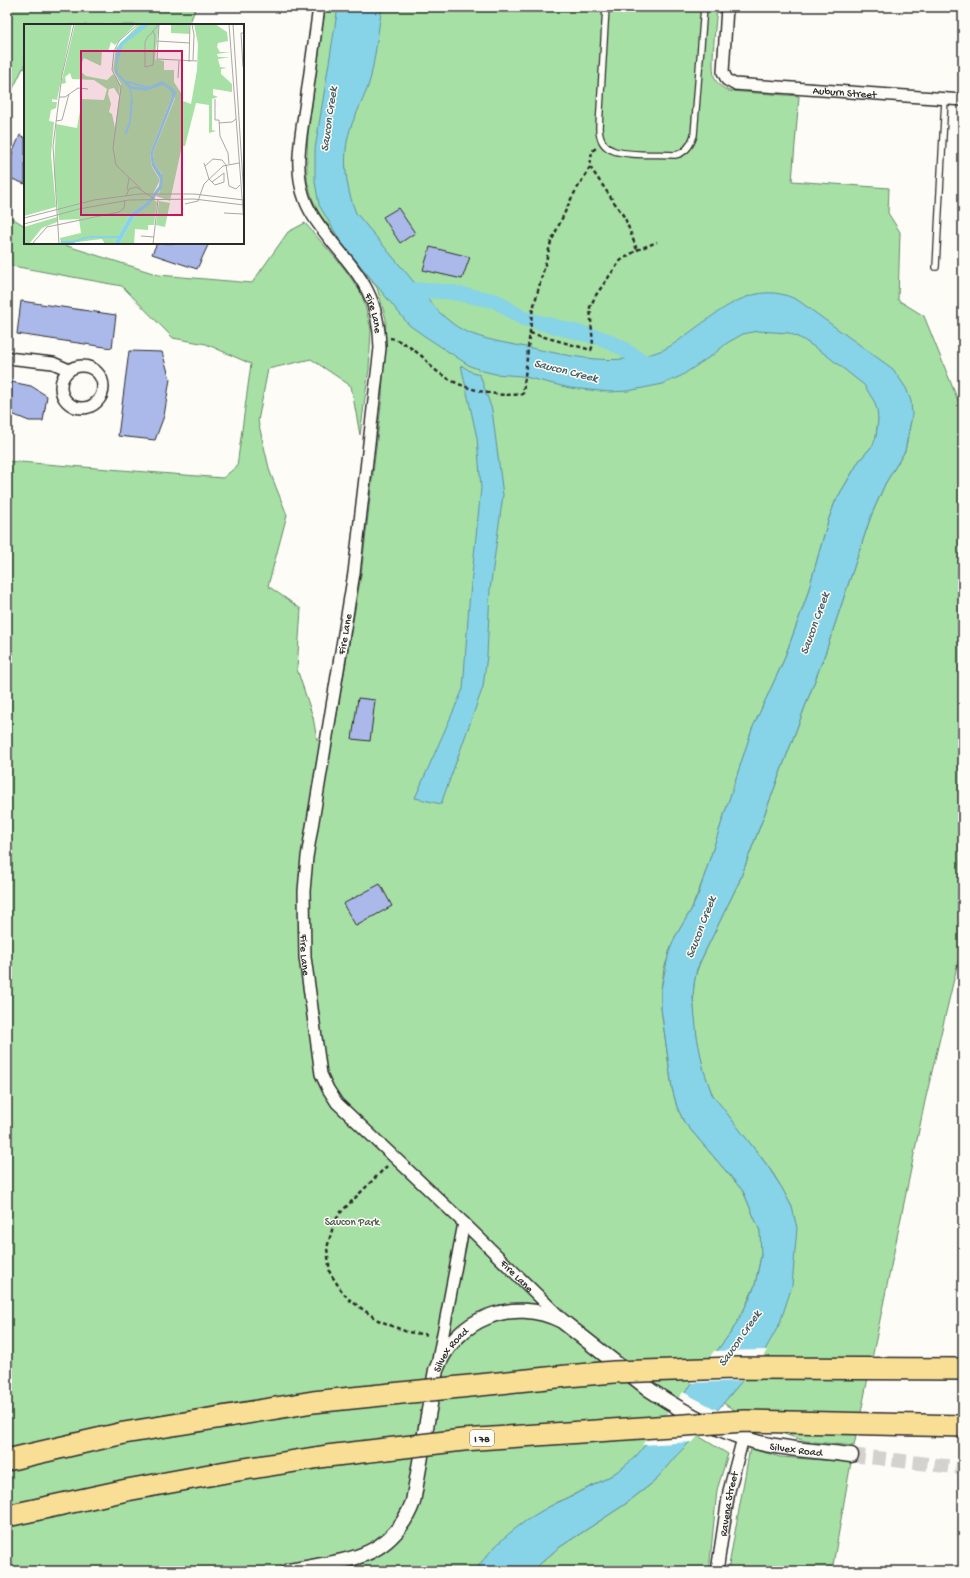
<svg xmlns="http://www.w3.org/2000/svg" width="970" height="1578" font-family="'Gochi Hand',sans-serif">
	<style>
		.green { fill: #a6e0a5; stroke: #688668 }
		.water { fill: #87d3e7; stroke: #62909c }
		.pier { fill: #fdfcf7 }
		.lines { fill: none; stroke-linecap: round; stroke-linejoin: round }
		.canal { stroke: #87d3e7; stroke-width: 15 }
		.building { fill: #aab9e9; stroke: #2b2b2b }
		.tertiary-tunnel { stroke: #d3d2ce; stroke-width: 14; stroke-dasharray: 14 7; stroke-linecap: butt }
		.service-casing { stroke: #2b2b2b; stroke-width: 8 }
		.minor-casing { stroke: #2b2b2b; stroke-width: 14 }
		.tertiary-casing { stroke: #2b2b2b; stroke-width: 17 }
		.path { stroke: #2b2b2b; stroke-width: 2.5; stroke-dasharray: 4 3; stroke-linecap: butt }
		.service { stroke: #fdfcf7; stroke-width: 5.5 }
		.minor { stroke: #fdfcf7; stroke-width: 11 }
		.tertiary { stroke: #fdfcf7; stroke-width: 14 }
		.motorway-bridge-casing { stroke: #2b2b2b; stroke-width: 24; stroke-linecap: butt }
		.motorway-bridge { stroke: #f9df96; stroke-width: 21 }
		.labels { text-anchor: middle; stroke-width: 3; stroke-linejoin: round; paint-order: stroke }
		.shield { fill: #fdfcf7; stroke: #6a6a68; stroke-width: 1 }
		.shield-label { font-size: 10px; font-weight: bold; fill: #2b2b2b }
		.street-label { font-size: 11px; fill: #2b2b2b; stroke: #fdfcf7 }
		.park-label { font-size: 11px; fill: #4a584a; stroke: #fdfcf7 }
		.water-label { font-size: 12px; font-style: italic; fill: #475d63; stroke: #fdfcf7 }
		.inset-river { fill: none; stroke: #87d3e7; stroke-width: 2 }
		.inset-road { fill: none; stroke: #a9a8a5; stroke-width: 1 }
		.view { fill: #c2185b; fill-opacity: 0.15; stroke: #c2185b; stroke-width: 2 }
		.inset-edge { fill: none; stroke: #2b2b2b; stroke-width: 2 }
	</style>
	<rect width="100%" height="100%" fill="#fdfcf7"/>
	<filter id="ink" filterUnits="userSpaceOnUse"><feTurbulence type="fractalNoise" baseFrequency=".025" numOctaves="2"/><feDisplacementMap in="SourceGraphic" scale="8" xChannelSelector="R" yChannelSelector="G"/><feConvolveMatrix kernelMatrix="1 2 1 2 8 2 1 2 1" color-interpolation-filters="sRGB"/></filter>
	<g filter="url(#ink)">
		<g class="green">
			<polygon points="7,7 196,7 189,25 25,25 25,69 23,68 7,101"/>
			<path d="M325,7H717C716,22 710,68 715,79C719,86 723,88 729,91L799,96L792,181L889,188L888,213L900,232L898,300L924,316L959,403L963,409V941L925,1101L854,1446L805,1441L760,1426L723,1403L733,1391L792,1207C784,1193 777,1178 767,1165C750,1141 728,1120 713,1095C700,1073 691,1010 694,984C695,975 698,967 702,958L739,882L826,651L871,516L885,484L905,451L912,415L878,420L876,437L873,445L859,461L835,502L828,521L806,599L783,662L752,730L703,880L691,910L675,937L664,969L661,989V1008L672,1088L677,1107L684,1122L743,1191L760,1231L762,1243L761,1256L755,1285L743,1312L732,1331L667,1417L728,1454L717,1490L709,1571H532L557,1549L624,1505L655,1481L628,1464C608,1480 585,1489 562,1500C528,1517 497,1540 475,1571H7V461L223,478L237,466L251,364L206,344L173,338L122,286L7,265V215L25,226V243H58L159,275L252,283L288,232L305,223L344,268L362,294L371,329L369,369L360,435L351,386L311,359L268,369L258,421L270,472L287,515L268,586L301,609L297,669L313,717L317,740L332,743L361,575L382,397L386,319L377,288L318,212L312,198L307,181V154L308,134Z"/>
			<polygon points="750,1448 780,1457 851,1462 832,1571 728,1571"/>
		</g>
		<g class="water">
			<path d="M338,7H382C378,30 376,54 371,76C367,93 358,109 352,124C341,152 345,186 356,213L440,313C448,320 456,327 465,331C484,340 506,343 526,347C570,356 616,368 660,351C669,348 678,341 686,335C720,311 756,277 799,301L893,369L906,388L911,401L912,415L905,451L885,484L871,516L826,651L739,882L702,958L697,969L694,984L693,998L697,1037L704,1071L712,1094L767,1165L782,1188L792,1207L797,1228L792,1286L780,1323L759,1361L693,1439L675,1457L655,1481L624,1505L557,1549L532,1571H475C497,1539 528,1516 563,1500C590,1487 617,1476 638,1454L732,1331L750,1298L755,1285L761,1256L760,1231L743,1191L684,1122L677,1107L672,1088L661,1008V989L669,952L675,937L691,910L698,895L752,729L783,662L806,599L828,521L835,502L859,461L873,445L876,437L878,420L877,410L874,401L864,385L825,354L802,339L789,333L757,331L743,334L727,343L714,354L681,376L663,384L628,391L610,392L570,388L521,376L495,374L483,371L470,366L423,335L409,325L341,242L319,205L315,182V149Z"/>
			<polygon points="461,365 473,373 480,375 492,410 503,495 490,590 487,656 483,687 441,804 415,798 463,689 469,604 481,488 477,438"/>
		</g>
		<g class="pier">
			<polygon points="767,1350 760,1362 744,1381 690,1383 714,1351"/>
			<polygon points="683,1392 719,1411 693,1442 642,1445"/>
		</g>
		<g class="lines">
			<polyline class="canal" points="401,289 450,292 496,301 522,318 604,339 622,348 644,362 654,362"/>
		</g>
		<g class="building">
			<polygon points="20,135 25,138 25,184 7,177 7,166"/>
			<polygon points="398,208 415,233 400,243 383,217"/>
			<polygon points="157,243 209,243 197,269 152,254"/>
			<polygon points="430,247 470,257 462,279 423,270"/>
			<polygon points="21,301 116,315 112,348 17,334"/>
			<polygon points="129,351 162,352 170,379 164,416 155,440 118,436"/>
			<polygon points="7,381 31,386 47,396 43,421 29,421 7,412"/>
			<polygon points="358,698 375,700 370,741 352,739"/>
			<polygon points="380,884 392,906 356,926 343,904"/>
		</g>
		<g class="lines">
			<polyline class="tertiary-tunnel" points="851,1455 963,1468"/>
			<g class="service-casing">
				<g id="service">
					<path d="M606,7L599,127C599,137 602,146 612,150C624,156 660,154 675,155C686,153 691,145 694,135L704,7"/>
					<polyline points="936,267 945,99"/>
				</g>
			</g>
			<g class="minor-casing">
				<g id="minor">
					<path id="s1" d="M319,7C315,36 311,65 307,94C303,127 292,167 305,200C311,216 322,229 333,243C363,279 379,299 380,348L354,573L307,857L304,891L305,957L321,1074L328,1089L337,1103L464,1223L564,1321"/>
					<path id="s2" d="M727,7L723,72L727,80L734,84L963,100"/>
					<polyline points="7,358 53,363 69,370"/>
					<circle cx="82" cy="387" r="21"/>
					<polyline points="438,1360 464,1223"/>
					<path id="s3" d="M717,1571L729,1491L743,1438"/>
				</g>
			</g>
			<g class="tertiary-casing">
				<g id="tertiary">
					<path id="s4" d="M288,1571C342,1561 391,1561 413,1502L436,1370C456,1318 513,1296 562,1321L650,1390C683,1412 721,1433 760,1443C790,1450 821,1451 851,1455"/>
				</g>
			</g>
			<g class="path">
				<polyline points="590,167 625,218 637,250"/>
				<polyline points="530,333 591,350 593,345 590,307 596,295 620,261 637,250 657,242"/>
				<path d="M390,338C402,340 414,350 424,358C427,361 430,366 434,369C457,388 494,398 523,394L532,313L551,242L572,197L590,167L592,151L596,148"/>
				<polyline points="387,1166 340,1213 334,1223 327,1248 330,1273 343,1293 351,1301 378,1320 407,1332 430,1335"/>
			</g>
			<use href="#service" class="service"/>
			<use href="#minor" class="minor"/>
			<use href="#tertiary" class="tertiary"/>
			<g class="motorway-bridge-casing">
				<g id="motorway-bridge">
					<polyline points="7,1460 124,1433 313,1402 567,1376 614,1372 733,1368 963,1369"/>
					<polyline points="7,1516 127,1490 226,1472 327,1456 463,1440 745,1421 963,1426"/>
				</g>
			</g>
			<use href="#motorway-bridge" class="motorway-bridge"/>
		</g>
	</g>
	<g class="labels">
		<rect class="shield" x="470" y="1430" width="24" height="16" rx="3"/>
		<g class="shield-label">
			<text x="482" y="1442">I 78</text>
		</g>
		<g class="street-label">
			<text dy="4" stroke="none"><textPath href="#s2" startOffset="193">Auburn Street</textPath></text>
			<text dy="4" stroke="none"><textPath href="#s1" startOffset="329">Fire Lane</textPath></text>
			<text transform="translate(344 634) rotate(-80)" y="4">Fire Lane</text>
			<text dy="4" stroke="none"><textPath href="#s1" startOffset="977">Fire Lane</textPath></text>
			<text dy="4" stroke="none"><textPath href="#s1" startOffset="1380">Fire Lane</textPath></text>
			<text dy="4" stroke="none"><textPath href="#s4" startOffset="311">Silvex Road</textPath></text>
			<text dy="4" stroke="none"><textPath href="#s4" startOffset="710">Silvex Road</textPath></text>
			<text dy="4" stroke="none"><textPath href="#s3" startOffset="68">Ravena Street</textPath></text>
		</g>
		<g class="park-label">
			<text x="352" y="1225">Saucon Park</text>
		</g>
		<g class="water-label">
			<text transform="translate(328 119) rotate(-82)" y="4">Saucon Creek</text>
			<text transform="translate(566 370) rotate(14)" y="4">Saucon Creek</text>
			<text transform="translate(814 623) rotate(-70)" y="4">Saucon Creek</text>
			<text transform="translate(700 927) rotate(-69)" y="4">Saucon Creek</text>
			<text transform="translate(739 1338) rotate(-55)" y="4">Saucon Creek</text>
		</g>
	</g>
	<g transform="translate(24 24)">
		<rect width="220" height="220" fill="#fdfcf7"/>
		<path d="M0,0H48L33,76L28,75V78H33L32,84L27,86L25,97L30,98L27,131L32,183L0,192ZM51,0H112L91,21L87,18L84,28L78,26L77,42L60,34L56,42V47L62,52L83,56L89,50L93,55L96,61L95,72L90,64L85,65L84,70L87,80L85,88L88,90L91,104L97,60L89,46L92,24L115,0H135L131,35L140,37V46H150V58L159,72V77L167,80L173,46L174,20L170,0H191L203,8L204,17L194,19L193,23L196,28H206L193,30L194,33H206L194,35L196,43L203,44L197,45V50L208,60V68L189,65V71L194,73L188,75V106L192,107L185,109V81L172,79L161,122H158L146,177L132,172L136,168L138,150L131,140L129,129L151,74L149,64L148,72L126,129L128,143L136,156L127,174L133,178L130,201H124V206L111,205L110,220H95L111,192L123,178L107,189L90,220H81L78,215L37,220L36,214L57,209L55,195L35,196L30,147L32,100L53,104L58,75L80,76L83,65L70,56L48,55L46,49L41,53L42,59L37,60ZM147,0H165L166,10L147,9ZM135,177L146,179L141,203L132,201ZM33,193V198L18,204L5,220L0,219V203Z" fill="#a6e0a5"/>
		<path d="M119,0H126L99,21L93,41L94,49L107,62L122,64L138,57L150,65L152,70L129,129L131,140L139,152L138,164L125,181L111,192L95,220H90L107,189L123,178L135,162L136,155L128,142L126,129L148,72L147,67L139,61L122,67L107,65L109,78L107,98L103,110H100L105,98L107,72L105,64L91,49L92,27L96,19Z" fill="#87d3e7"/>
		<path class="inset-river" d="M100,57L126,64M37,218H49L64,213H95"/>
		<path class="inset-road" d="M114,0L95,17L90,27L88,46L97,63L89,124L92,141L117,165M168,0L170,11L169,36M205,0L220,200M209,0L220,174M135,1L133,35L173,37M129,7L131,12L129,41L121,43V18L124,12L127,10L129,7L135,0M133,17L166,19M165,38L166,0M219,43L217,9H220M154,54L155,37M35,73H41L54,64L64,65M191,75V96H195L196,112L204,129L205,140M32,97L38,96L45,70M195,99L208,98L212,95M180,139L185,155L191,161L200,158V149L188,158M181,142L189,135L198,136L202,141L205,162L212,165L216,161M103,166L105,154M102,172L105,165L112,163L131,175M161,180L174,177L180,160L199,142L215,139M200,189L219,190M0,194L70,176L116,170H170L220,176M0,200L55,185L105,176L170,175L220,181M117,212L130,213M8,220L23,203L95,188L100,184L101,176M35,220L29,122L38,51L50,0M129,220L134,176"/>
		<path class="view" d="M57,27H158V191H57Z"/>
		<rect width="220" height="220" class="inset-edge"/>
	</g>
	<rect width="970" height="1578" fill="none" stroke="#fdfcf7" stroke-width="24"/>
	<rect x="12" y="12" width="946" height="1554" fill="none" stroke="#2b2b2b" stroke-width="1.5" filter="url(#ink)"/>
</svg>
